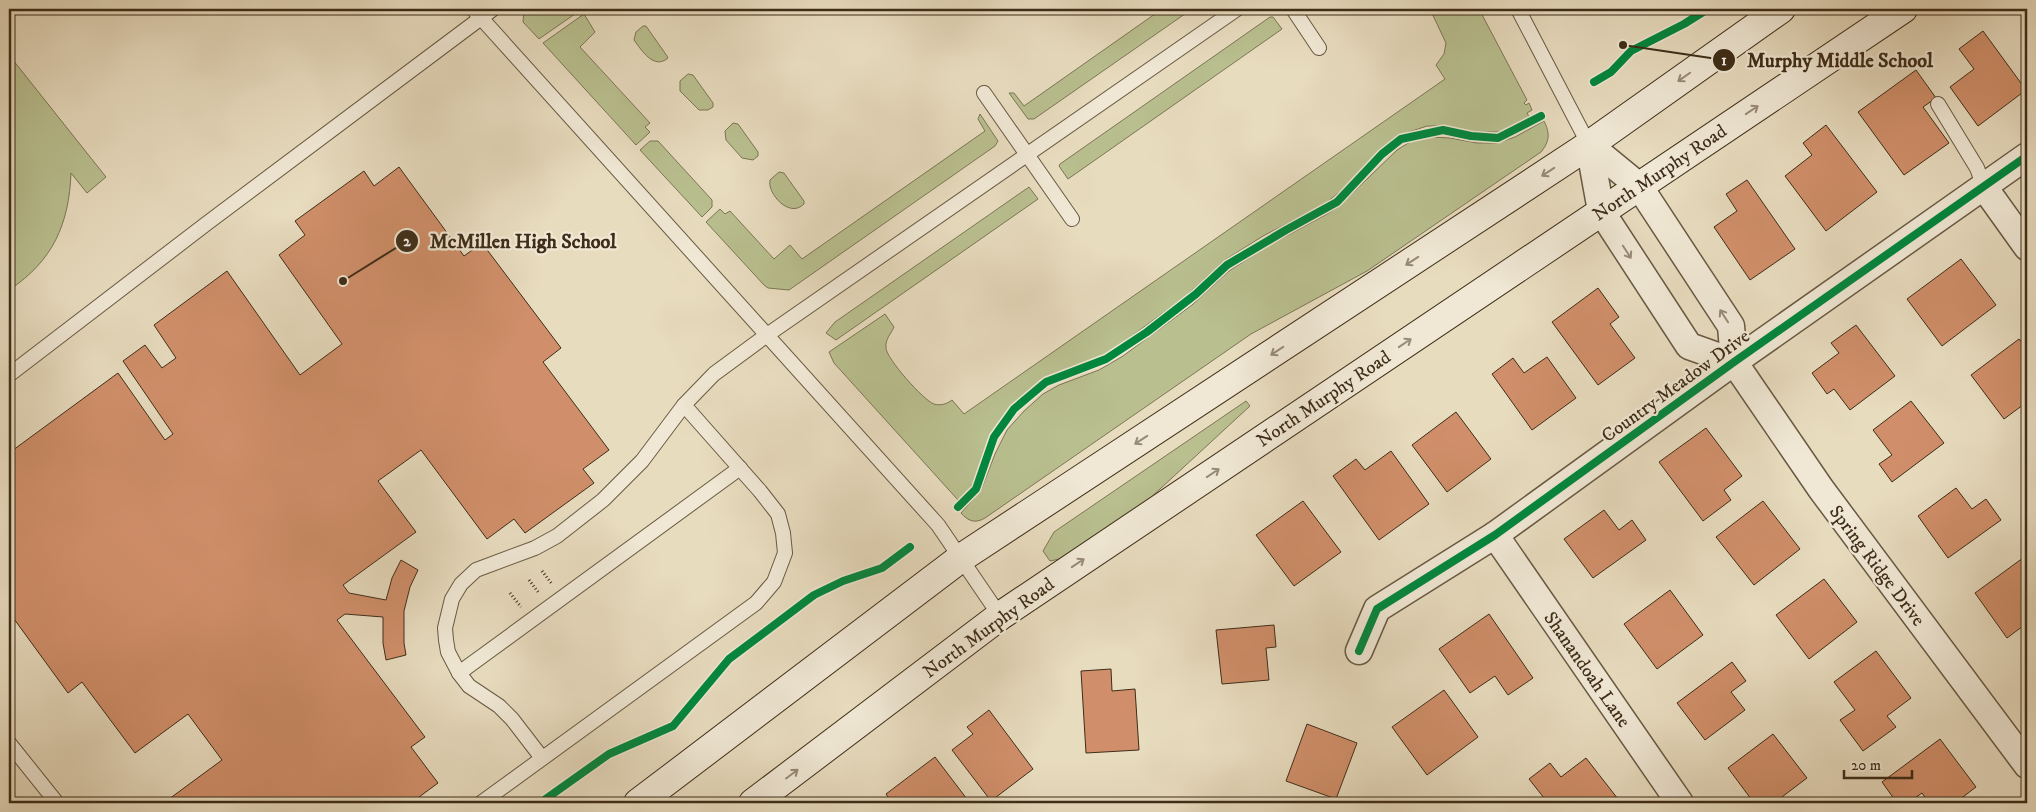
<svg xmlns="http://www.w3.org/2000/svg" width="2036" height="812" font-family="'IM FELL DW Pica',serif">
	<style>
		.green { fill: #b9bf8f; stroke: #7c7654 }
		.building { fill: #d08f6a; stroke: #3e2d18 }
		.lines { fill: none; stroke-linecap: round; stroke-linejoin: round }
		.service-casing { stroke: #685942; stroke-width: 16 }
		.minor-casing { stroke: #685942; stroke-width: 29 }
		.secondary-casing { stroke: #3e2d18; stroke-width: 30 }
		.path { stroke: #3e2d18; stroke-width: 3; stroke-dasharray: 1 2.5; stroke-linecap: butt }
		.service { stroke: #f0e8d5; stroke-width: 14 }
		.minor { stroke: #f0e8d5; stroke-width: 26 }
		.secondary { stroke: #f0e8d5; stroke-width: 28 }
		.cycleway-casing { stroke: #f0e8d5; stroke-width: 11 }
		.cycleway { stroke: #00873e; stroke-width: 8 }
		.oneway { stroke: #978a76 }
		.labels { text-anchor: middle; stroke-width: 4.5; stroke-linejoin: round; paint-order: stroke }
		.street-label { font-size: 19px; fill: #3e2d18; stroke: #f0e8d5 }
		.leader { fill: none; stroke: #3e2d18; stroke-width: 2 }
		.callout-dot { fill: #3e2d18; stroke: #f0e8d5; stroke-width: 2 }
		.mark-label { font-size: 15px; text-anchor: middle; font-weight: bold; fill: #fff }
		.callout-label { font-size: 20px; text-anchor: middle; font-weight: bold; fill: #3e2d18; stroke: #f0e8d5; stroke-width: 4.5; stroke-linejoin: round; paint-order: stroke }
	</style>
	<rect width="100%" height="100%" fill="#e8dcbf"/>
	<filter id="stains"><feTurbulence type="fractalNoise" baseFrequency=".004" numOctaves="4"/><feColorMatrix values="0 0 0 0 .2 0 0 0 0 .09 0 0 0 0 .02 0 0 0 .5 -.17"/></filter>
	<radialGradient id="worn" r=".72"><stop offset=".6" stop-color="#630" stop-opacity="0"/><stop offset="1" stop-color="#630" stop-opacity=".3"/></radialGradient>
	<g class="green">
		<polygon points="524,9 582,9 539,39 523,22"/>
		<polygon points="1162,9 1192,9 1034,119 1028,119 1009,93 1014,93 1024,106"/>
		<path d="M1430,9H1479L1527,100L1524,103L1526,105L1529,103L1532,110L1527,113L1529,117L1505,130L1498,132H1475L1444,126H1427L1406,133L1391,141L1380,150L1344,188L1325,204L1263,236L1225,260L1186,296L1110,352L1043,381L1028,393L1010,410L996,427L985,451L975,480L970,488L958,500L834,363L829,352L885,314L894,327C891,334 885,339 886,348C886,358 924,401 934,404C940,406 947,404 952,400L964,414L1445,79L1436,65L1444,54L1446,43Z"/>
		<polygon points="584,14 595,32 580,47 650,123 645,127 650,132 636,145 543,43"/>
		<polygon points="1270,17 1273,17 1282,29 1068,179 1059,166 1060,164"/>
		<path d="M643,26H646L667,56L668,58C654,70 642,51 634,40L636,32Z"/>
		<path d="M9,55L106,177L87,193L71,173C69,224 53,261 9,290Z"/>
		<polygon points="688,74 693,75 713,103 713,107 708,110 699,110 680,91 680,81"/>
		<polygon points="980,114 998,141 995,146 789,290 768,288 764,285 706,222 720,209 725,214 730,211 774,259 790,245 802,259 985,131 978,119"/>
		<path d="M1544,121C1550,133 1550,141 1541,152L1367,271L1251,334L985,518C975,524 968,521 961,513L981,490L995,454L1007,430L1024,411L1043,394L1059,385L1099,370L1123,356L1192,305L1229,271L1266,247L1327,214L1339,206L1397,150L1410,142L1430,137L1450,138L1477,143H1497L1515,137Z"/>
		<polygon points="733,123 738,124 758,152 758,156 753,160 742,158 726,140 725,131"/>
		<polygon points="650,141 658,141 712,200 712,207 702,217 640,150"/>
		<path d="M779,172L784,173L804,201V204C789,219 767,193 770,180Z"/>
		<polygon points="1029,187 1038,199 836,340 826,333 835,322"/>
		<polygon points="1246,401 1250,406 1147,501 1064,558 1050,561 1043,551 1054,532"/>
	</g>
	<g class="building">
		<polygon points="1983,31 2026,90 1978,126 1950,87 1974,69 1959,49"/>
		<polygon points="1916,70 1936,98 1923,107 1949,143 1904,175 1858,112"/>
		<polygon points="1826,125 1877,192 1826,231 1785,176 1812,155 1803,143"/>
		<polygon points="399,167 464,256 482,243 561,348 543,362 609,450 583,469 594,483 525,533 514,519 487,539 421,450 378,481 416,532 343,585 349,593 386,600 392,578 401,560 418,570 410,587 404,611 404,643 406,655 386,660 383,643 383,617 345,614 337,620 425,737 411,747 438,783 411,803 172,803 169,799 222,760 188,714 135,753 82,682 68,693 9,612 9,453 118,373 165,440 173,434 123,361 145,345 162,368 176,358 154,325 227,271 300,375 342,344 279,255 305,235 295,221 364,171 374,186"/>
		<polygon points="1747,180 1795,249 1750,280 1714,227 1737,211 1726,194"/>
		<polygon points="1961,259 1996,305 1942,346 1907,299"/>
		<polygon points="1598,288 1619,317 1610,324 1635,358 1598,385 1552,322"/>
		<polygon points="1856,325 1895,376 1850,410 1834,389 1827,394 1812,373 1839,353 1831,343"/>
		<polygon points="2019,339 2027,349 2027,402 2004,419 1971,375"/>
		<polygon points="1547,357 1576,398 1532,430 1492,374 1513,358 1524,373"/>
		<polygon points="1911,401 1944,443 1892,482 1879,464 1892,455 1873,430"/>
		<polygon points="1456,412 1491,459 1447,492 1412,445"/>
		<polygon points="1706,428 1742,476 1724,490 1731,500 1703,521 1659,462"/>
		<polygon points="1391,451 1429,504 1379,540 1333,476 1356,459 1365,470"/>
		<polygon points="1956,488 1972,509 1986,499 2001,520 1948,558 1918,516"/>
		<polygon points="1303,501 1341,552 1294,586 1256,535"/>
		<polygon points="1763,501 1800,549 1754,585 1716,537"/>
		<polygon points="1604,510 1619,530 1632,520 1646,540 1593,578 1564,539"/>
		<polygon points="2027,555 2027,623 2007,638 1975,593"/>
		<polygon points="1824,579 1857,622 1809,659 1776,615"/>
		<polygon points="1670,590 1703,635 1657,669 1624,624"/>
		<polygon points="1489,614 1533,678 1508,695 1495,676 1470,693 1439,649"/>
		<polygon points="1274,625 1276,647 1266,648 1269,680 1222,684 1216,630"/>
		<polygon points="1876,651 1911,698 1887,716 1896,727 1863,751 1840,720 1855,710 1834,682"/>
		<polygon points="1732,662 1746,681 1731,692 1745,710 1705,740 1677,703"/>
		<polygon points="1111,669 1112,691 1135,689 1139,750 1086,753 1081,671"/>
		<polygon points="1444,690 1478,737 1427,775 1392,727"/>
		<polygon points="989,710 1033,769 991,801 952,750 973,734 967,727"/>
		<polygon points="1307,724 1357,743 1336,799 1286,781"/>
		<polygon points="1773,734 1807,778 1774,803 1754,803 1728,768"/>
		<polygon points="1940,739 1976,787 1955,803 1929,803 1922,793 1908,803 1897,803 1882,782"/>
		<polygon points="935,757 970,803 892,803 886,794"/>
		<polygon points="1586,758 1618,799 1613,803 1548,803 1529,779 1550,763 1561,777"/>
	</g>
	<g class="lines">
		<g class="service-casing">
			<g id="service">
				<polyline points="473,9 938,525 1000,616"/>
				<polyline points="1293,9 1319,48"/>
				<polyline points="1518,9 1589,145"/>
				<polyline points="984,93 1072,219"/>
				<polyline points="1938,104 1977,168 1984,187"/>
				<polyline points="9,375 206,224 493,9"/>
				<polyline points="459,673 740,468"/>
				<polyline points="9,743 57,803"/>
				<polyline points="542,758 512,719 499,706 469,686 459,673 448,652 446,640 445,628 452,599 461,584 476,570 535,548 557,536 603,500 642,461 684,405"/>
				<polyline points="481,803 756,603 774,582 785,553 783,533 778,514 760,491 684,405 714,374 767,335 1237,9"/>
			</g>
		</g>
		<g class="minor-casing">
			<g id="minor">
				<polyline points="1589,145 1639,186 1731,326 1734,362 1821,489 2027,765"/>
				<polyline points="1589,145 1601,211 1689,346 1734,362"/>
				<polyline points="1984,187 2027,247"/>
				<polyline points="1495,535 1680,803"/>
				<polyline points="1359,651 1377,609 1495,535 1734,362 2027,156"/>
			</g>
		</g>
		<g class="secondary-casing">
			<g id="secondary">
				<polyline points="638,803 961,558 1589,145 1781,9"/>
				<polyline points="753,803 1000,616 1903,9"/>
			</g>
		</g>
		<g class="path">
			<polyline points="542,571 552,584"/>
			<polyline points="529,580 539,593"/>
			<polyline points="510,593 521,607"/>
		</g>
		<use href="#service" class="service"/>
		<use href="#minor" class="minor"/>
		<use href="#secondary" class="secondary"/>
		<g class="cycleway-casing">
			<g id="cycleway">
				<polyline points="1594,82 1611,72 1631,51 1684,24 1708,9"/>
				<polyline points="958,507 976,489 994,437 1014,409 1046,382 1106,359 1147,332 1196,294 1227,265 1286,230 1337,202 1382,154 1401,139 1443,130 1471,136 1498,138 1541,116"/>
				<polyline points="1359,651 1377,609 1495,535 1734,362 2027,156"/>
				<polyline points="540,803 609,754 673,726 729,659 814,595 843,581 882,568 910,547"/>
			</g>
		</g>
		<use href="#cycleway" class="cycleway"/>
	</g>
	<defs><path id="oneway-shaft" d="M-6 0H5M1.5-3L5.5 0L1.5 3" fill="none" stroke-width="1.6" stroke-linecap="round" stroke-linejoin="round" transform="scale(1.25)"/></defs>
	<g class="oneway">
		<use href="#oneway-shaft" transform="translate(1684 77) rotate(145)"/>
		<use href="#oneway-shaft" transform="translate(1752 110) rotate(-34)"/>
		<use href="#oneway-shaft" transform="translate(1548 172) rotate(147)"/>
		<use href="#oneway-shaft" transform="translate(1627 252) rotate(57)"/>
		<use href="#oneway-shaft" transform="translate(1412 261) rotate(147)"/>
		<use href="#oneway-shaft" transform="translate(1724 316) rotate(-123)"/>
		<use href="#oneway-shaft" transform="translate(1405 343) rotate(-34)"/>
		<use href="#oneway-shaft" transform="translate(1277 351) rotate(147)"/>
		<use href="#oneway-shaft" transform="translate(1141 440) rotate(147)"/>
		<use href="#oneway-shaft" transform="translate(1213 473) rotate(-34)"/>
		<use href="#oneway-shaft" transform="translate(1078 563) rotate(-34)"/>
		<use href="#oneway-shaft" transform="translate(792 774) rotate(-37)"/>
	</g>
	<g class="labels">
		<g class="street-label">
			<text transform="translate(1659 172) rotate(-34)" y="7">North Murphy Road</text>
			<text transform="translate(1675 385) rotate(-36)" y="7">Country Meadow Drive</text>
			<text transform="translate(1323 398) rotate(-34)" y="7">North Murphy Road</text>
			<text transform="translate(1878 565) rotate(53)" y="7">Spring Ridge Drive</text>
			<text transform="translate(988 627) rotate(-36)" y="7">North Murphy Road</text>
			<text transform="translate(1588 669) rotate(55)" y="7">Shanandoah Lane</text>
		</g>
	</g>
	<path class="leader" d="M1623 45L1724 60M343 281L407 241"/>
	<g class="callout-dot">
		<circle cx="1623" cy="45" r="5"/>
		<circle cx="343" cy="281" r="5"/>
		<circle cx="1724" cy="60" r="12"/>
		<circle cx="407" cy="241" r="12"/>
	</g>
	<g class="mark-label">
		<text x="1724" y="65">1</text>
		<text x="407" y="246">2</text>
	</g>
	<g class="callout-label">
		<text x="1840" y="67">Murphy Middle School</text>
		<text x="523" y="248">McMillen High School</text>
	</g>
	<rect width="2036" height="812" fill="none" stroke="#e8dcbf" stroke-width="30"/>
	<rect x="10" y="10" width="2016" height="792" fill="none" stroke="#3e2d18" stroke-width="2.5"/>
	<rect x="15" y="15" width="2006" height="782" fill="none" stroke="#3e2d18"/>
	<path d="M1844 770v8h68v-8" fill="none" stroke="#3e2d18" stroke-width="2.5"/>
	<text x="1851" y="770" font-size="15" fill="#3e2d18" stroke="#f0e8d5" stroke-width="4" paint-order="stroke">20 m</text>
	<rect width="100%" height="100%" filter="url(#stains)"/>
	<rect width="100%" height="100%" fill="url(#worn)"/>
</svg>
